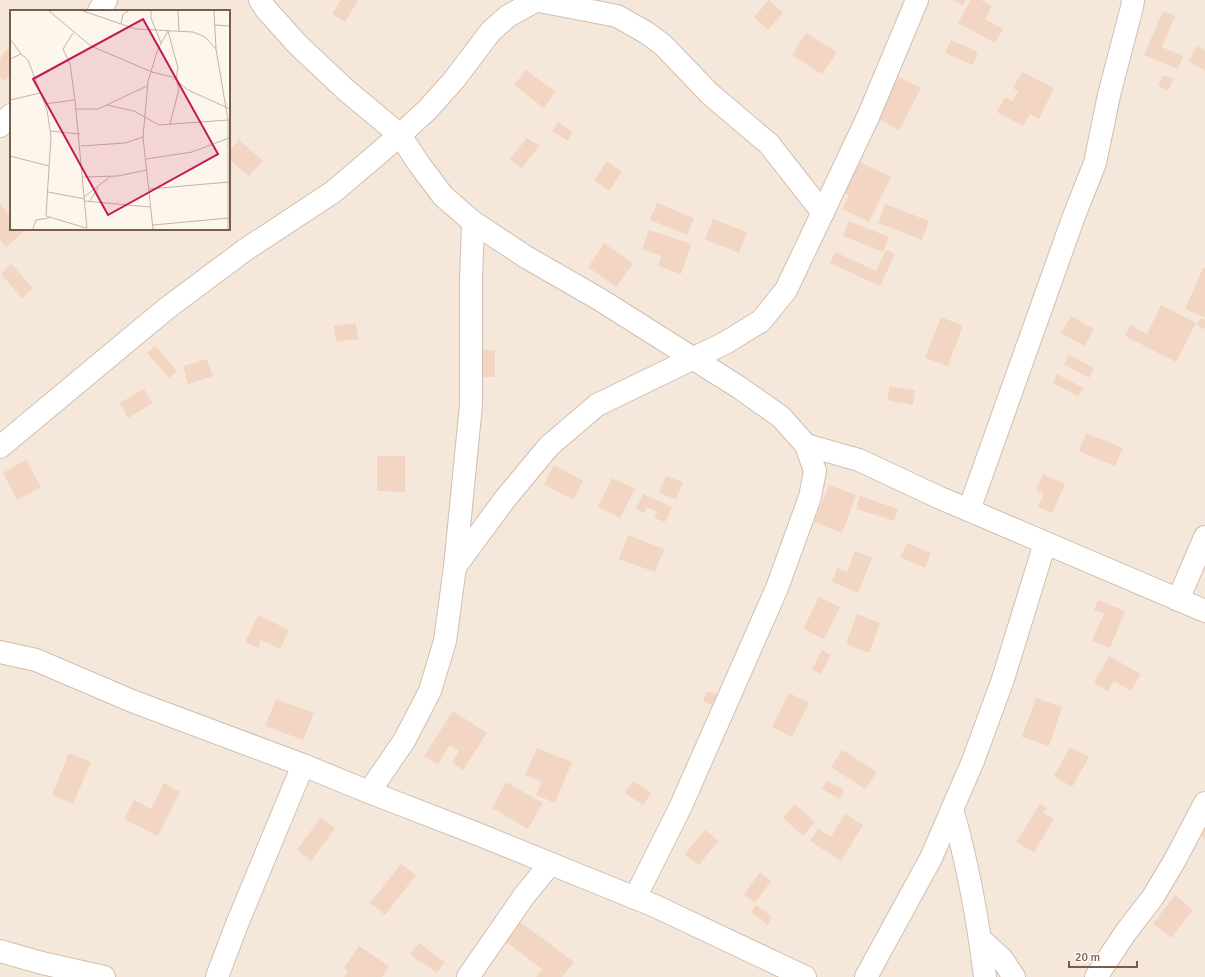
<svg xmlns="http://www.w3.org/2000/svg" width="1205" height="977" font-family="Signika,sans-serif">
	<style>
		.residential { fill: #f5e8da; fill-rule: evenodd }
		.building { fill: #f3d5c3 }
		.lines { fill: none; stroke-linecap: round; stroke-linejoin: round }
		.minor-casing { stroke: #d1beb0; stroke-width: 24 }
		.minor { stroke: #fff; stroke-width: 22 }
		.inset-road { fill: none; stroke: #c5b3a7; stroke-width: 1 }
		.view { fill: #c2185b; fill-opacity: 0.15; stroke: #c2185b; stroke-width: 2 }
		.inset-edge { fill: none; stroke: #7a5c4d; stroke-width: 2 }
	</style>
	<rect width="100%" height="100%" fill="#fdf6ec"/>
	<path class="residential" d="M0,0H1205V977H0ZM11,11H229V229H11Z"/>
	<g class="building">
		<polygon points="341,0 356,0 358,1 345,22 332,14"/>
		<polygon points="769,0 783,13 768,30 754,17"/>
		<polygon points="954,0 965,0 963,5 953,1"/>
		<polygon points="971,0 981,0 992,6 985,19 1003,29 995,43 958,23"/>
		<polygon points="1163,11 1175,16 1162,47 1183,56 1178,69 1144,55"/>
		<polygon points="806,33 837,52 822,74 792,55"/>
		<polygon points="951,40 978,52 973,65 945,53"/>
		<polygon points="1197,46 1205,51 1205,71 1189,61"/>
		<polygon points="6,49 11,52 11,71 5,81 0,78 0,59"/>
		<polygon points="526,70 555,92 544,108 514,85"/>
		<polygon points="1022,72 1054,88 1039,119 1030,114 1023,126 997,112 1005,97 1013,101 1018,91 1013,88"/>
		<polygon points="1163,75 1174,79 1168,91 1158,86"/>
		<polygon points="897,76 921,88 899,130 876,117"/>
		<polygon points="558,122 573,132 568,141 552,131"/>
		<polygon points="527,138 539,146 522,168 510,159"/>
		<polygon points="239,140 263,161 249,176 229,159 229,151"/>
		<polygon points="856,160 891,177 869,222 842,209 849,195 845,193 850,181 847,180"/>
		<polygon points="607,161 622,172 609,191 594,180"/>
		<polygon points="657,203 694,218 687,235 650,220"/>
		<polygon points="0,204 11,216 11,229 23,229 24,231 6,247 0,240"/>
		<polygon points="885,204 929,221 922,240 878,223"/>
		<polygon points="713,219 747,232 739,253 705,239"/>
		<polygon points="849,221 889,237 883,252 843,236"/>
		<polygon points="649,230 691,244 681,274 658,266 661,256 642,249"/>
		<polygon points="604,243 633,264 616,287 588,267"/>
		<polygon points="886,250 895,254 880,286 830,263 835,252 876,271"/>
		<polygon points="11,264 33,288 22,298 1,274"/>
		<polygon points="1203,268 1205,268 1205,318 1185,309"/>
		<polygon points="1161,305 1196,323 1176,362 1125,336 1130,325 1147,334"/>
		<polygon points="1071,316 1094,329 1085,346 1061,333"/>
		<polygon points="941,317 963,326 948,366 925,358"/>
		<polygon points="1201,318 1205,320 1205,329 1197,325"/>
		<polygon points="356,323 358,339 336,342 334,326"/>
		<polygon points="155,346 177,371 169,378 147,353"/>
		<rect x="477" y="350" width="18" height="27"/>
		<polygon points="1069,355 1094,368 1089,378 1064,364"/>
		<polygon points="207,359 213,376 188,384 183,366"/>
		<polygon points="1057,374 1083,388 1078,396 1053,383"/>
		<polygon points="890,386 915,390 913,405 887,400"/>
		<polygon points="144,389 153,403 128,418 120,403"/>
		<polygon points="1086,433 1123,448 1115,466 1079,451"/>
		<polygon points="377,456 405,456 405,492 377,491"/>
		<polygon points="26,460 41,487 17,500 3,473"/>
		<polygon points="554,465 583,481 573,500 544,484"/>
		<polygon points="1043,474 1065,484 1052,513 1038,507 1044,494 1036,490"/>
		<polygon points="666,476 683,482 676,499 659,493"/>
		<polygon points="612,478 635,489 620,518 598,507"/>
		<polygon points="829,485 856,495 842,533 814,522"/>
		<polygon points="643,494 672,507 665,522 654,518 657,512 647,507 644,513 636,509"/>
		<polygon points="860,496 898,509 894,521 856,509"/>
		<polygon points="628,535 664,549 655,572 619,559"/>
		<polygon points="907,543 931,553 925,568 900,557"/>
		<polygon points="855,551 872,558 858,593 832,582 837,568 847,572"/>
		<polygon points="819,597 840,607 824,639 803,629"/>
		<polygon points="1098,600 1125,611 1110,648 1092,641 1104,614 1094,610"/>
		<polygon points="857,614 880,623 869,653 846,644"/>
		<polygon points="258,615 289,630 280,649 261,640 258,648 245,642"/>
		<polygon points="822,650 831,655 821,674 812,669"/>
		<polygon points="1109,656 1141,674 1131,691 1114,681 1108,691 1094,683"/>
		<polygon points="706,691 718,695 715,706 703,702"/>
		<polygon points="789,693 809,703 792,737 772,727"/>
		<polygon points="1036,698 1062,707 1049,746 1022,737"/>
		<polygon points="276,699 314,713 303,740 265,726"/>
		<polygon points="453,711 487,733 463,770 452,763 459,751 450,745 438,764 424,756"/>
		<polygon points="1070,747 1089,757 1072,787 1054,776"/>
		<polygon points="537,748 572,762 555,803 536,795 542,782 525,775"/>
		<polygon points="842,750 877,772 865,789 831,767"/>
		<polygon points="69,753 91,762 73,804 52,795"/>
		<polygon points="827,780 844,790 840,799 822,789"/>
		<polygon points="633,781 651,793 643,805 625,793"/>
		<polygon points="506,782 543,803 528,829 492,808"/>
		<polygon points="164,783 180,792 158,836 124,819 134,800 151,809"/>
		<polygon points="795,804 815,822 803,836 783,818"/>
		<polygon points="1040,804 1046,808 1043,813 1054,819 1034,852 1016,842"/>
		<polygon points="845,814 863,825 841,861 810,841 818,829 831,837"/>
		<polygon points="321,817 335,828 311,861 297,850"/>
		<polygon points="1205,824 1205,838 1199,835"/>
		<polygon points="705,830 718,841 699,865 685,854"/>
		<polygon points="401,864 416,875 385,915 370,903"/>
		<polygon points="760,872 771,881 755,903 744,894"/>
		<polygon points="1175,895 1193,910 1171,938 1153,924"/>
		<polygon points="756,905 772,917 767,925 751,912"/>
		<polygon points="520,922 574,962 562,977 536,977 542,969 505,941"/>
		<polygon points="419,943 445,962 437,973 410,954"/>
		<polygon points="359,946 389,966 382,977 344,977 348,971 344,968"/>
	</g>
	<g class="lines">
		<g class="minor-casing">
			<g id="minor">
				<polyline points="260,0 265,8 297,44 347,91 400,135 419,164 443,196 473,222 526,257 599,299 740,388 781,417 806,445 815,471 810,497 777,588 680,808 635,898"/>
				<polyline points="534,0 617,16 647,33 663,45 710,94 769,144 823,213"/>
				<polyline points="99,11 106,0"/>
				<polyline points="0,126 11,115"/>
				<polyline points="806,445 859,460 938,497 1205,611"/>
				<polyline points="0,447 166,309 245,250 333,192 400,135 428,109 454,80 491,31 508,16 537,0"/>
				<polyline points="969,510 1074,216 1095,163 1109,95 1132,7 1133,0"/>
				<polyline points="455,567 505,499 549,446 597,405 725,343 761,321 786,290 868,117 917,0"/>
				<polyline points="1178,600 1205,537"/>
				<polyline points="0,652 36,660 132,701 303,765 369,792 475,833 655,906 805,977"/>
				<polyline points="369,792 404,741 430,691 445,641 455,567 471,405 471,281 473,222"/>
				<path d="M952,809C968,864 978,920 985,977"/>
				<polyline points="981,940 1002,959 1014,977"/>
				<polyline points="0,951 42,963 104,977"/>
				<polyline points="217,977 237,924 303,765"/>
				<polyline points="468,977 524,896 550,864"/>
				<polyline points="866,977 931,858 973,761 1003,679 1045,543"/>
				<polyline points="1096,977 1126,932 1153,897 1175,860 1205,803"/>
			</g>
		</g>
		<use href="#minor" class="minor"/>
	</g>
	<g transform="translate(10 10)">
		<rect width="220" height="220" fill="#fdf6ec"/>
		<path class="inset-road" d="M39,1L81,36L142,62L162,67L178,80L220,99M73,1L126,19L183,22L195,27L206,39M141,1V8L151,33M168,1L169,21M204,1L206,39L218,110V219M111,14L113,4L118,1M204,15L220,16M158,21L168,58L166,69L169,79L160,114M63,23L53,39L60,54L65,90L77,219M0,29L11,44M0,49L11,44L18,50L37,100L41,126L36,206L76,218M0,90L30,83M34,94L65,90M97,95L124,101L149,115L218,110M66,99H88L137,76M40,121L70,124M133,127L143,219M71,136L115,133L133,127L138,71L148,39L158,21M0,146L39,156M136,149L182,142L219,128M73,167L108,166L137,160M139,179L219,172M38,182L75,189M74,187L101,166M75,191L140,197M79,192L88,178M143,215L219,208M23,219L26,210L39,208"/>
		<path class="view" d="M133,9L208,144L98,205L23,69Z"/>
		<rect width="220" height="220" class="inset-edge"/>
	</g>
	<path d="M1069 961v6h68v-6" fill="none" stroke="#7a5c4d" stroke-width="2"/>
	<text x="1075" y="961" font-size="12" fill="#7a5c4d" stroke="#fffaf3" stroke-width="3" paint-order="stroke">20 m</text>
</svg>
